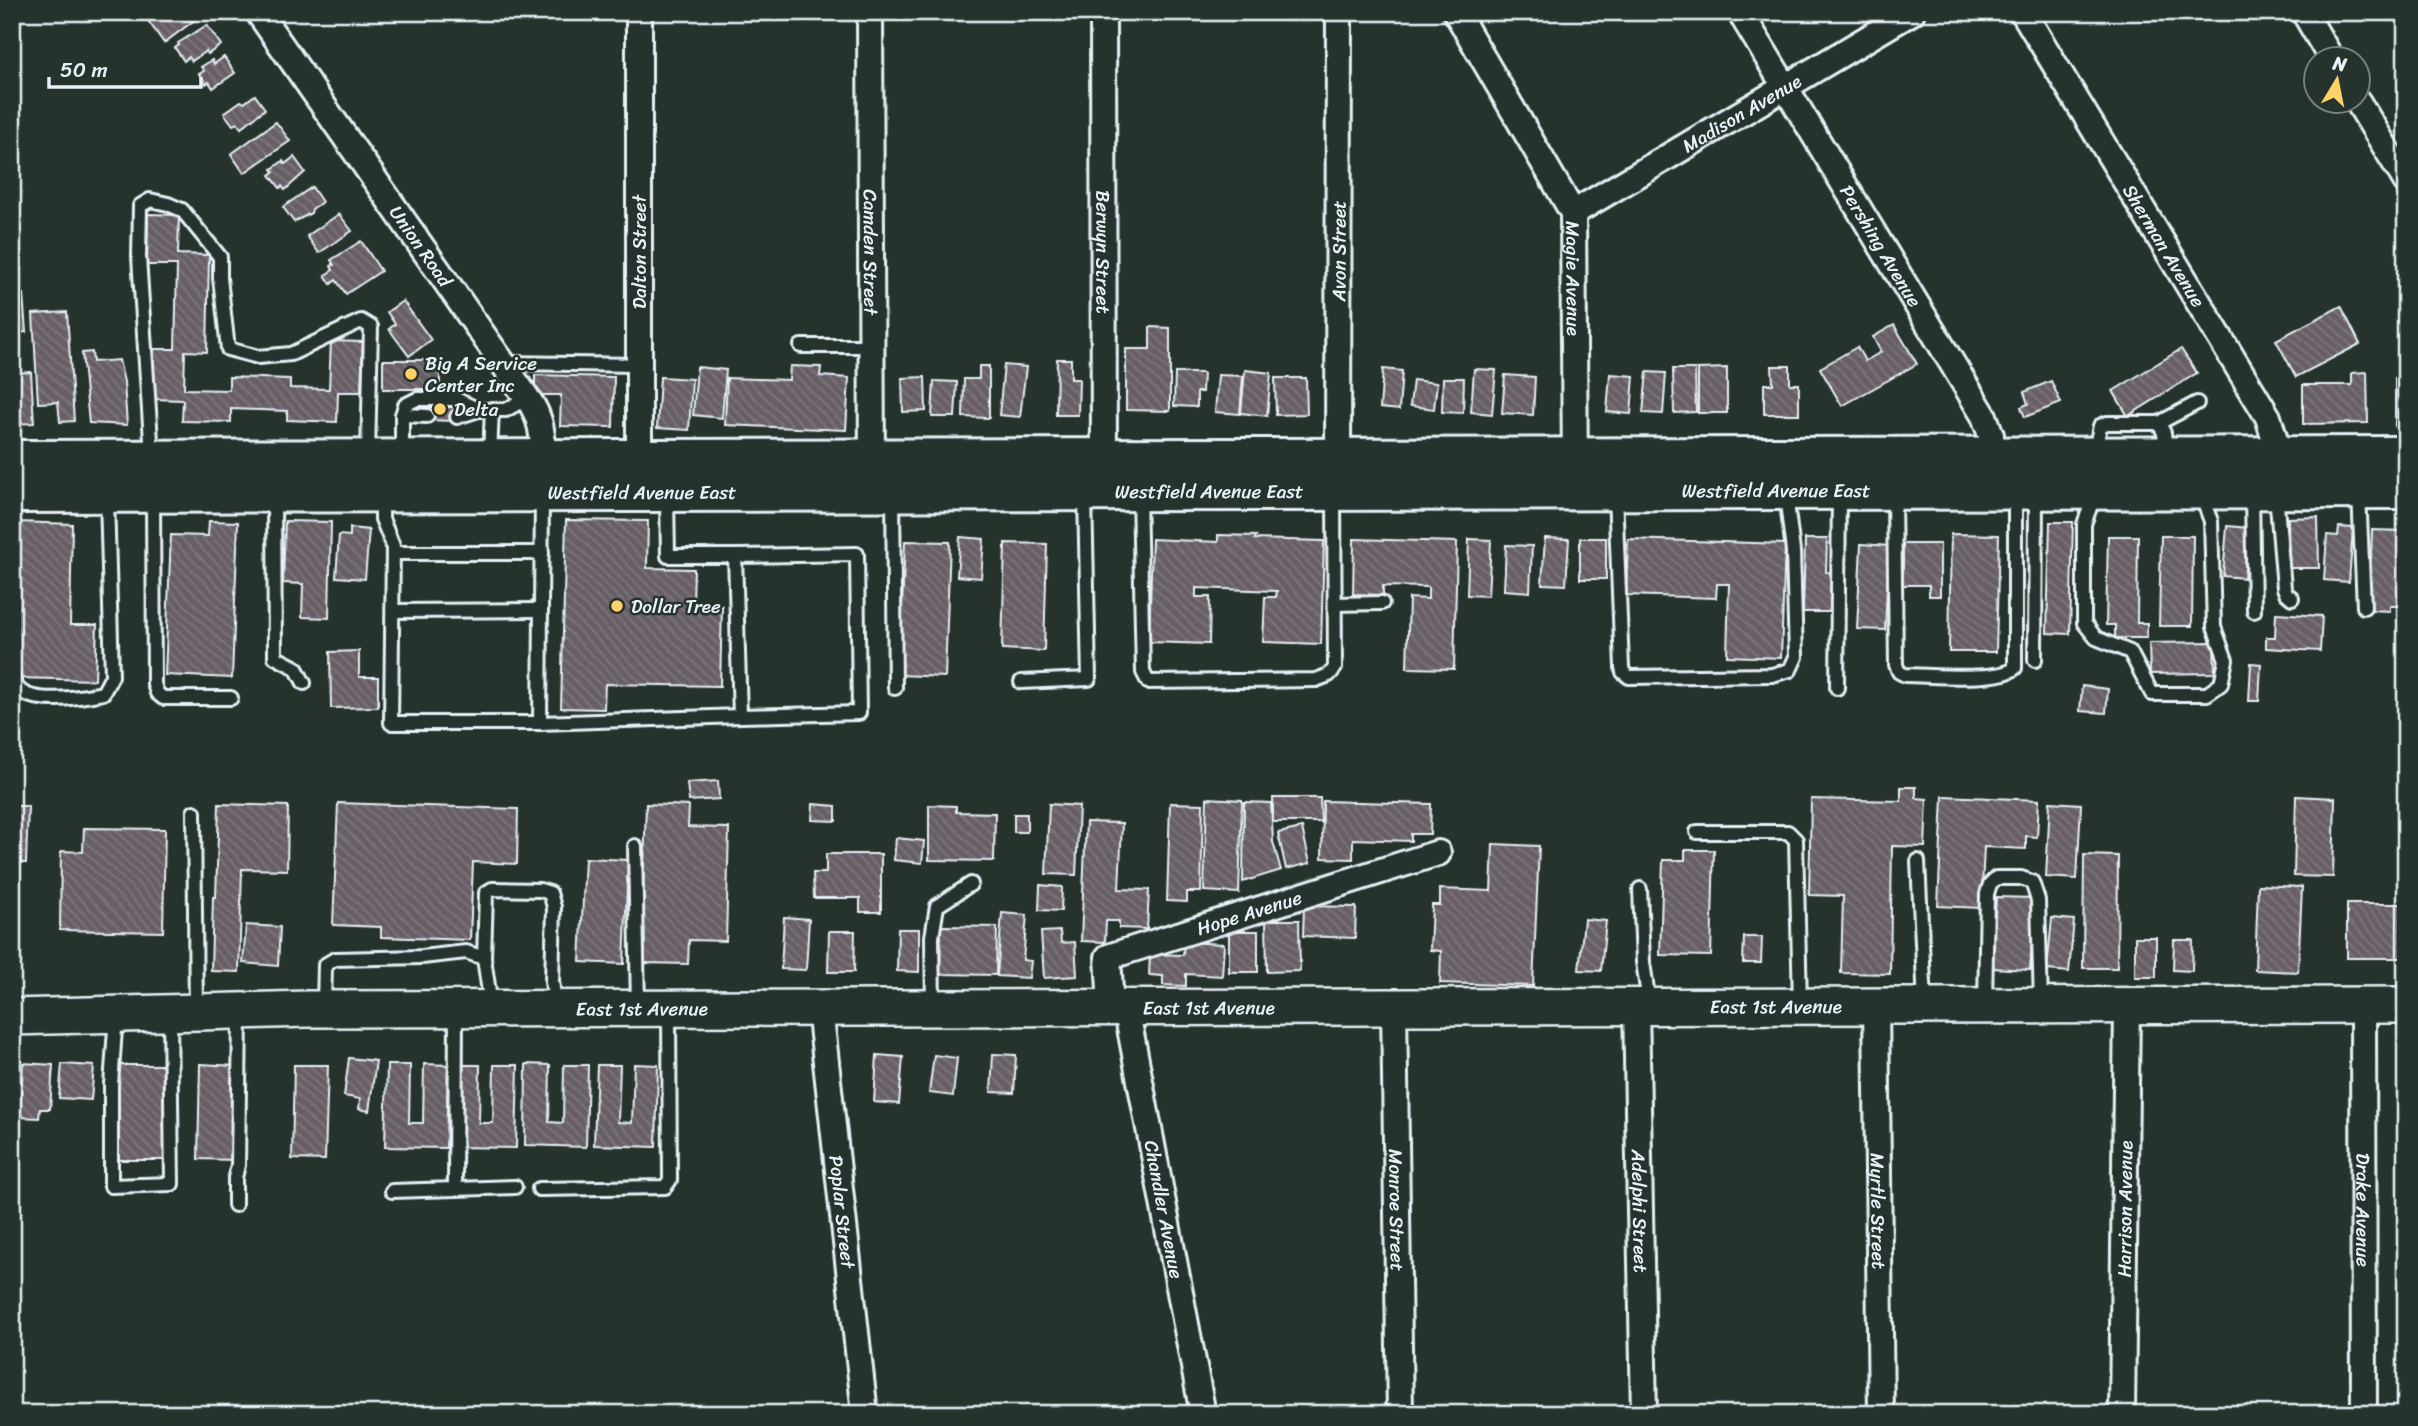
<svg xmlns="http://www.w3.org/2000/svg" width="2418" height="1426" font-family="Sriracha,sans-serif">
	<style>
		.building { fill: url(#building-back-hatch); stroke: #e8f1f8; stroke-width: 2 }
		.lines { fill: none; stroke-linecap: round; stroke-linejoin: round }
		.lane-casing { stroke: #e8f1f8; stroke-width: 18 }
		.street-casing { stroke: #e8f1f8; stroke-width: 30 }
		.secondary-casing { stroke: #e8f1f8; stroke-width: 40 }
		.primary-casing { stroke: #e8f1f8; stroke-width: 44 }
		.lane { stroke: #26332d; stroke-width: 12 }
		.street { stroke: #26332d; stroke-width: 24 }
		.secondary { stroke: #26332d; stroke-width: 35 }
		.primary { stroke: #26332d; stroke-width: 38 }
		.poi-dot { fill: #ffd166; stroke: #26332d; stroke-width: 2.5 }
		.labels { text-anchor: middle; stroke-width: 5; stroke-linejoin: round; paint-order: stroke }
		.street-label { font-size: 19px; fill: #e8f1f8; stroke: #26332d }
		.poi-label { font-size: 19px; fill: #e8f1f8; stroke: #26332d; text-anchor: start }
	</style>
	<defs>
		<pattern id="building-back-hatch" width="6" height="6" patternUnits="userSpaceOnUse" patternTransform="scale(1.75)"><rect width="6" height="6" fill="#685f66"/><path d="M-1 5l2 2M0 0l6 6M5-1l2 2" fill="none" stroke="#7e767d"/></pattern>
	</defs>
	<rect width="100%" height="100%" fill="#26332d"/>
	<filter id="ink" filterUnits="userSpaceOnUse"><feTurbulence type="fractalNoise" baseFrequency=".0143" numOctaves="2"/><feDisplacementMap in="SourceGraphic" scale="14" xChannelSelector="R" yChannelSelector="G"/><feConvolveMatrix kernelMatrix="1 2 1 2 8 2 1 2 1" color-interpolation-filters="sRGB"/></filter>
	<g filter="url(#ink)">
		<g class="building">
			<polygon points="148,12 198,12 200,16 164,43 144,15"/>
			<polygon points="207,25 221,45 208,54 206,51 192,61 189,57 184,61 175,48 179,45 178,43"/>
			<polygon points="224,57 235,73 213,88 209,82 206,84 199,74 204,71 201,67 212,60 214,64"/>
			<polygon points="255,95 265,109 241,128 237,123 233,125 224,113 241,101 244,103"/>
			<polygon points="276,122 290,141 244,173 231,154"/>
			<polygon points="294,157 305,172 285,190 282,186 280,188 270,175 274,172 272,169 283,161 285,164"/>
			<polygon points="312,187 322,202 312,209 311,213 294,222 283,207"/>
			<polygon points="148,214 179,215 178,254 209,255 207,352 185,351 184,389 229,390 229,377 290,379 290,388 329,389 331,341 363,342 361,392 338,392 337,422 287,420 287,411 231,409 231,422 182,421 183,400 153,399 154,349 175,349 177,265 147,265"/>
			<polygon points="339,214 352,231 319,253 307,236"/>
			<polygon points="361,241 381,271 346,294 336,280 331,284 325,275 333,270 331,266 334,265 331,260"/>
			<polygon points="12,294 23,294 26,332 12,333"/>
			<polygon points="403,301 431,340 409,356 389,329 395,324 387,312"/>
			<polygon points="2341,306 2360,344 2296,377 2276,340"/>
			<polygon points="67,312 74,421 60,422 58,402 38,403 33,314"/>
			<polygon points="1894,325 1917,364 1842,406 1820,368 1857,347 1865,361 1881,352 1873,337"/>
			<polygon points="1150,327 1170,328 1170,411 1126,410 1126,349 1150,349"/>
			<polygon points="2181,349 2197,373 2128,416 2113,391"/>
			<polygon points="92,352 93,362 119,360 124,382 127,425 89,423 82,353"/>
			<polygon points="1057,359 1071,359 1071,379 1079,379 1078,415 1056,415"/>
			<rect x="383" y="360" width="57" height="29"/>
			<polygon points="1004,365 1026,367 1020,417 999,415"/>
			<polygon points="790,366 821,367 820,376 849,378 846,430 725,425 727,378 789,380"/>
			<polygon points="979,366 989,366 989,418 963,417 964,379 979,379"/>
			<polygon points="1772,366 1790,366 1790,384 1799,384 1799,414 1764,414 1764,384 1773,384"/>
			<polygon points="697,367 726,370 722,418 693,415"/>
			<polygon points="1727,368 1727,413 1698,413 1698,369"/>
			<polygon points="1383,369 1402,371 1399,410 1380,408"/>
			<polygon points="1474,369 1496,370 1492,414 1471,412"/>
			<polygon points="1673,369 1695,369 1696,412 1674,413"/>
			<polygon points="1245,370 1271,373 1267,416 1241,413"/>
			<polygon points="31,372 34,423 12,424 12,373"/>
			<polygon points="1647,372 1666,373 1663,414 1643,413"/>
			<polygon points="2367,372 2368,423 2303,424 2303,385 2352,385 2352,373"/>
			<polygon points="1175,373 1203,373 1202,392 1197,392 1197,407 1174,406"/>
			<polygon points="1610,374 1634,376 1631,414 1607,412"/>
			<polygon points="535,375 614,377 613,427 560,426 561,395 535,395"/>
			<polygon points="1218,375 1243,376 1240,414 1215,412"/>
			<polygon points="1505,375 1535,377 1533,415 1502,413"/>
			<polygon points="660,377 692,379 689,430 657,428"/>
			<polygon points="925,377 926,411 903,412 902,378"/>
			<rect x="2395" y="377" width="11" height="49"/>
			<polygon points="1275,378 1306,378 1307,414 1276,415"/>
			<polygon points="1443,378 1464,378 1463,413 1442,412"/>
			<polygon points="1413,380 1437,383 1434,409 1410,406"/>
			<polygon points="934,381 957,382 955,417 932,417"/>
			<polygon points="2051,381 2061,403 2025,417 2021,407 2028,404 2024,392"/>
			<polygon points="426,397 456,399 455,421 425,420"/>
			<polygon points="2318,517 2319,568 2289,568 2288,518"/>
			<polygon points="566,520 648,521 647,568 694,569 693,605 722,606 720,686 605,684 604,709 561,708"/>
			<polygon points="209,521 238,522 232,678 165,675 171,535 208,536"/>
			<polygon points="285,521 331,522 329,618 302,617 303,584 283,583"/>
			<polygon points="17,522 72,524 70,625 97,625 95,680 16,678"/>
			<polygon points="2050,522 2073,522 2070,634 2047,633"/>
			<polygon points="2227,526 2249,528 2244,578 2223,576"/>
			<polygon points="2339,527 2353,528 2349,582 2324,580 2327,535 2338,536"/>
			<polygon points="350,528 369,530 365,579 336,577 339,535 350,536"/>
			<polygon points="2372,530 2406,531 2406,606 2390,606 2390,611 2369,610"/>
			<polygon points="1951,534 1999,535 1996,652 1949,652"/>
			<polygon points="1218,535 1256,536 1255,539 1324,541 1321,644 1263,642 1265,597 1276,597 1277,591 1196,588 1196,597 1210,597 1209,644 1149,642 1152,539 1218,542"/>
			<polygon points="2108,536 2138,536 2137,623 2147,623 2147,638 2115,638 2115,625 2106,625"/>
			<polygon points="2161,536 2193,536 2192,626 2159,626"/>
			<polygon points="960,537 984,539 981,578 957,576"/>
			<polygon points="1545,538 1569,539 1566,585 1542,584"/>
			<rect x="1580" y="538" width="26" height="41"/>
			<polygon points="1354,539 1457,542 1454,669 1407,668 1409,598 1428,599 1428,587 1383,586 1383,595 1353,594"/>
			<polygon points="1469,539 1491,540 1488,596 1467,595"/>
			<polygon points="1628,539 1785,544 1781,658 1727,656 1729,584 1717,584 1716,598 1626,595"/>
			<polygon points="1805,539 1827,539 1826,572 1833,573 1832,612 1803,612"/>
			<polygon points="905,541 950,542 945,677 899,675"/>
			<polygon points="1005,543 1047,544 1044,651 1002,649"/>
			<polygon points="1861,544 1889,546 1885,630 1857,629"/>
			<polygon points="1903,544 1940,544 1940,596 1929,596 1929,585 1903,585"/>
			<polygon points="1506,545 1532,546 1530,592 1504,590"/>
			<polygon points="2276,613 2322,616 2320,651 2266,648 2266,637 2275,637"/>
			<polygon points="2214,642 2215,673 2150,674 2149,643"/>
			<polygon points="359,651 359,677 378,677 378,707 331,708 330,652"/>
			<polygon points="2251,663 2261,664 2259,701 2249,701"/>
			<polygon points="2082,686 2108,689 2106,713 2080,711"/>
			<polygon points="718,781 719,799 689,801 687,783"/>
			<polygon points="1901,787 1916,787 1916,798 1927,799 1925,847 1892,846 1890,974 1841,973 1843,896 1809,895 1811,799 1901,801"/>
			<polygon points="1943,796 2039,800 2037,837 2026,836 2026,849 1984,847 1981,908 1938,906"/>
			<polygon points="2296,796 2335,798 2333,877 2294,876"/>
			<polygon points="1207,798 1242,800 1239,893 1204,891"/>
			<polygon points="1273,798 1320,798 1321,822 1273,822"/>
			<polygon points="1323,801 1431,804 1430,834 1411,834 1411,841 1353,839 1353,859 1322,858"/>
			<polygon points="1244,802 1271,803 1273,842 1281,870 1243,882"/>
			<polygon points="2050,802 2081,804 2077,879 2046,877"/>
			<polygon points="338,803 518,809 517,864 473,862 470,940 381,937 381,927 333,925"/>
			<polygon points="1170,803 1203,804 1201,892 1187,892 1187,902 1167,901"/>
			<polygon points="219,804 288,806 287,870 242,869 239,972 211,971 213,897 216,897"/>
			<polygon points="646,804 689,806 688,827 729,828 726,941 689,940 688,964 641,963"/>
			<polygon points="813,804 836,806 836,821 812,820"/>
			<polygon points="1049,804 1079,806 1076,875 1046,874"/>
			<polygon points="929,805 956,806 956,812 995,813 994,861 929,860"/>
			<polygon points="12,806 28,806 26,863 12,863"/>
			<rect x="1014" y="814" width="13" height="18"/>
			<polygon points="1086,822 1122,823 1119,889 1149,890 1147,929 1119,928 1119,921 1106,921 1105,942 1081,941"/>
			<polygon points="84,828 165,829 163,932 60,930 61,851 83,852"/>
			<polygon points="1302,828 1310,863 1286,869 1278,833"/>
			<polygon points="896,838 924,841 922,863 894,860"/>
			<polygon points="1493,844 1539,846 1533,986 1440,983 1441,951 1430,950 1432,905 1440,905 1440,889 1491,891"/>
			<polygon points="1685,850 1714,850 1711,956 1660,955 1663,860 1685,860"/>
			<polygon points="826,854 881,854 881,912 860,912 860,898 814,898 813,873 826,873"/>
			<polygon points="2084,855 2118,856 2117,968 2083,968"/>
			<polygon points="585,858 628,860 624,964 580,962"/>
			<polygon points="1040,885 1062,887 1061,911 1039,910"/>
			<polygon points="2258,885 2302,887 2298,972 2255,970"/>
			<polygon points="1996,897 2034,898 2030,970 1992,968"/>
			<rect x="2347" y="904" width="59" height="54"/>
			<polygon points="1304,906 1356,907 1355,938 1303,936"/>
			<polygon points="1002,913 1027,915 1023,960 1031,961 1029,978 997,976"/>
			<polygon points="784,917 809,919 806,970 781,969"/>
			<polygon points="2052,918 2074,920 2069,972 2047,970"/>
			<polygon points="1584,919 1606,921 1601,971 1579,970"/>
			<polygon points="1266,920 1299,920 1300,971 1267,972"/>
			<polygon points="246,925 280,927 278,966 243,963"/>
			<polygon points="941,926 997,927 996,975 940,974"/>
			<polygon points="898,929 919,929 919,972 897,971"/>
			<polygon points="829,931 855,931 854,972 828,972"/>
			<polygon points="1060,931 1061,943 1075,942 1077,976 1044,978 1041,932"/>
			<rect x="1229" y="931" width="29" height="41"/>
			<polygon points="1744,937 1762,937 1761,963 1743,963"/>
			<rect x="2135" y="937" width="21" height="40"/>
			<polygon points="2174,940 2193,940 2192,971 2173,970"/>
			<polygon points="1184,942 1224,944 1222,976 1186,974 1186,986 1163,985 1163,976 1149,975 1150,954 1183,955"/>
			<polygon points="993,1054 1016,1055 1014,1093 991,1092"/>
			<polygon points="877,1055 903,1057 899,1104 874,1102"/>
			<polygon points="934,1055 957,1058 953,1096 929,1093"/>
			<polygon points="349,1058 376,1061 369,1111 359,1109 360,1099 344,1096"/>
			<polygon points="23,1063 53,1065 50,1109 40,1109 39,1118 20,1117"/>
			<polygon points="62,1064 94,1066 91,1100 59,1098"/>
			<polygon points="200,1064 236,1066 234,1160 198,1159"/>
			<polygon points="424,1064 448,1065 446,1148 385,1147 387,1065 410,1065 409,1123 423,1123"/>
			<polygon points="526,1064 550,1065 549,1122 563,1123 564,1065 588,1065 586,1147 525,1145"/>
			<polygon points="634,1064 658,1065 656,1147 594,1145 597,1065 620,1065 618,1122 632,1123"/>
			<rect x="116" y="1065" width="50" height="95"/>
			<polygon points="294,1065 328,1065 325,1160 292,1159"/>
			<polygon points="456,1065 480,1065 479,1123 493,1123 494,1065 518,1065 516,1148 455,1147"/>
		</g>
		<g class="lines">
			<g class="lane-casing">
				<g id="lane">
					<polyline points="801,346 872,346"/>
					<polyline points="503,363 639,365"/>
					<polyline points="402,415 427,416"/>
					<polyline points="457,417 479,410"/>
					<polyline points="2159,423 2197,403"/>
					<polyline points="2095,452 2100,426 2107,423 2159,423 2164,433 2166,451"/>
					<polyline points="402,454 402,415 405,405 417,399 456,399 479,410 506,410 527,398"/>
					<polyline points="490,455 492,409"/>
					<polyline points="152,456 139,257 140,206 150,200 168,204 182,210 220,257 220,278 228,349 258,357 291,354 361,321 371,327 368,455"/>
					<polyline points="2252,493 2254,611"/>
					<polyline points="2276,493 2284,588 2286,593 2292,598"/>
					<polyline points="2359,493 2364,607"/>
					<polyline points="1615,494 1622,667 1623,672 1629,677 1772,675 1790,670 1796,657 1793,551 1786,495"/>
					<path d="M1894,494L1896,665L1899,672L1905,675C1929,675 1999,682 2015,668V494"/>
					<polyline points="2095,494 2084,524 2084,623 2096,638 2130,652 2152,694 2207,694 2221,684 2226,660 2214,627 2211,521 2200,493"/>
					<polyline points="893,495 895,688"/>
					<polyline points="1139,495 1143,672 1148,682 1316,680 1329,675 1335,668 1334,495"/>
					<polyline points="274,496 275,657 296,668 304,683"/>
					<polyline points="667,496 668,556 735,556 740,716 859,713 857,554 735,556"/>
					<polyline points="153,497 154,684 157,693 163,698 231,698"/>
					<polyline points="382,497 382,519 393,546 391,723 540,723 740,716"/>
					<polyline points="393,553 542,553"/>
					<polyline points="1335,604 1382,603"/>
					<polyline points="393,611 541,610"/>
					<polyline points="2035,660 2036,493"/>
					<path d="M12,675C13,679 14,683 16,686C30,707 82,697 103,693L112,676L107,497"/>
					<polyline points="1021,682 1089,679 1085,495"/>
					<polyline points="1837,688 1839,494"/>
					<polyline points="540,723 542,495"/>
					<polyline points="194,812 196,1012"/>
					<polyline points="1697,832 1788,832 1796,840 1800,1003"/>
					<polyline points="635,846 638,1008"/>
					<polyline points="1918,861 1925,1004"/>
					<polyline points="1640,889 1643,962 1649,1003"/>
					<polyline points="484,958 486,893 492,889 540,890 550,893 554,907 552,982 556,1006"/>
					<polyline points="324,1005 325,965 335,959 422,957 466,952 484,958 491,1006"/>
					<polyline points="1985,1005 1987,894 1990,884 1996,878 2021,878 2032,882 2038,900 2041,1004"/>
					<polyline points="933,1007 932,937 937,906 971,884"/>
					<polyline points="116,1015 111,1085 111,1186 172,1184 170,1014"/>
					<polyline points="455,1189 515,1187"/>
					<polyline points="539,1189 665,1187 670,1180 669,1012"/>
					<polyline points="392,1191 455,1189 456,1012"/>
					<polyline points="235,1205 235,1178 238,1165 240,1015"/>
				</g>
			</g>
			<g class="street-casing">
				<g id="street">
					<path id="s1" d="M258,12L532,405C545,427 543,448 542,472"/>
					<path id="s2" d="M870,12L872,473"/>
					<path id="s3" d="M1103,12L1104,473"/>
					<path id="s4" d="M1456,12L1573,213L1575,469"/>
					<path id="s5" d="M1740,12L1984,416L1991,435L1993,471"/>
					<path id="s6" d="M2023,12L2268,417L2275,440L2276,471"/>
					<polyline points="2304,12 2332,60"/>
					<polyline points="2358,102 2406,181"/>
					<path id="s7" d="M1573,213L1912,12"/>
					<polyline points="639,471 639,12"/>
					<path id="s8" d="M1338,473L1339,12"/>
					<path id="s9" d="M2363,1005L2364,1414"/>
					<path id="s10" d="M1636,1006L1644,1414"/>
					<path id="s11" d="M1876,1006L1881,1414"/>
					<path id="s12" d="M1111,1007L1108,957L1438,853"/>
					<path id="s13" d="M1126,1007L1203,1414"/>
					<path id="s14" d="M1394,1007L1400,1414"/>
					<path id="s15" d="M820,1008L865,1414"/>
					<path id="s16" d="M2122,1414L2127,1006"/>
				</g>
			</g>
			<g class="secondary-casing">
				<g id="secondary">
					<path id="s17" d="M12,1017L308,1009L2406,1005"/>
				</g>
			</g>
			<g class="primary-casing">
				<g id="primary">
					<polyline points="12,460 2406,456"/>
					<path id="s18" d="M12,493L2406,489"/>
				</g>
			</g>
			<use href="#lane" class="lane"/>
			<use href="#street" class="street"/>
			<use href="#secondary" class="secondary"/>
			<use href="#primary" class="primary"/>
		</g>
	</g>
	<g class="poi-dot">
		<circle cx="411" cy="374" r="7"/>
		<circle cx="440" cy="409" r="7"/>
		<circle cx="617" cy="606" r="7"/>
	</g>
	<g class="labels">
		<g class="street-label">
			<text dy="7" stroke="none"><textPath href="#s7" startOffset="196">Madison Avenue</textPath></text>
			<text dy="7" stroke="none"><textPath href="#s1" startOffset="285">Union Road</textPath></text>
			<text dy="7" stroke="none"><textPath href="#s5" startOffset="273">Pershing Avenue</textPath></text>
			<text dy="7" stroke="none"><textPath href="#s6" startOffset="273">Sherman Avenue</textPath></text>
			<text transform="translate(639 252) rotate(-90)" y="7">Dalton Street</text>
			<text dy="7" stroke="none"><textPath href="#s2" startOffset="240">Camden Street</textPath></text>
			<text dy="7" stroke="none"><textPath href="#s3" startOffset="240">Berwyn Street</textPath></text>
			<text dy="7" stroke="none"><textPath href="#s8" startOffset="222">Avon Street</textPath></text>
			<text dy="7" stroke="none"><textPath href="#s4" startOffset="298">Magie Avenue</textPath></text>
			<text dy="7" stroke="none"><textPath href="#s18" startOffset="1764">Westfield Avenue East</textPath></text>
			<text dy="7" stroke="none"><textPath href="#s18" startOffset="1197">Westfield Avenue East</textPath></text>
			<text dy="7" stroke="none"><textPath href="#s18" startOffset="630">Westfield Avenue East</textPath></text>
			<text dy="7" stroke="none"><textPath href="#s12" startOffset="198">Hope Avenue</textPath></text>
			<text dy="7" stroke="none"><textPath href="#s17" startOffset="1764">East 1st Avenue</textPath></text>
			<text dy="7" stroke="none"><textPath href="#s17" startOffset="1197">East 1st Avenue</textPath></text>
			<text dy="7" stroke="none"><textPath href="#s17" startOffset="630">East 1st Avenue</textPath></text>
			<text dy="7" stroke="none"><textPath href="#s9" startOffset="205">Drake Avenue</textPath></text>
			<text dy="7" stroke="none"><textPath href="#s14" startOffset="203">Monroe Street</textPath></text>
			<text dy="7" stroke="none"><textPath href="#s10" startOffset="205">Adelphi Street</textPath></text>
			<text dy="7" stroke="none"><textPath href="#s11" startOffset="205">Myrtle Street</textPath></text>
			<text dy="7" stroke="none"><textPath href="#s16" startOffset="205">Harrison Avenue</textPath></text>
			<text dy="7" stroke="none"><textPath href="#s15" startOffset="205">Poplar Street</textPath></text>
			<text dy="7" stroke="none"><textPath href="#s13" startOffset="206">Chandler Avenue</textPath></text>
		</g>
		<g class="poi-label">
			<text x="425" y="370">Big A Service<tspan x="425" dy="22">Center Inc</tspan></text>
			<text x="454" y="416">Delta</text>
			<text x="631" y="613">Dollar Tree</text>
		</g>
	</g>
	<rect width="2418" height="1426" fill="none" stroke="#26332d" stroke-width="42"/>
	<rect x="21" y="21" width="2376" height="1384" fill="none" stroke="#e8f1f8" stroke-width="2.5" filter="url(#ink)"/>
	<g transform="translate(2337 80) rotate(10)"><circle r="33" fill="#26332d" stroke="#747f7e" stroke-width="2"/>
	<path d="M0-5L12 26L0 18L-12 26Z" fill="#ffd166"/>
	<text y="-10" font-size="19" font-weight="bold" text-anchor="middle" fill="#e8f1f8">N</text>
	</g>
	<path d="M49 77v10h152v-10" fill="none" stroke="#e8f1f8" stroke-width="3.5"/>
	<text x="60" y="77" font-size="21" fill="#e8f1f8" stroke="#26332d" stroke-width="5" paint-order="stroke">50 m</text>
</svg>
